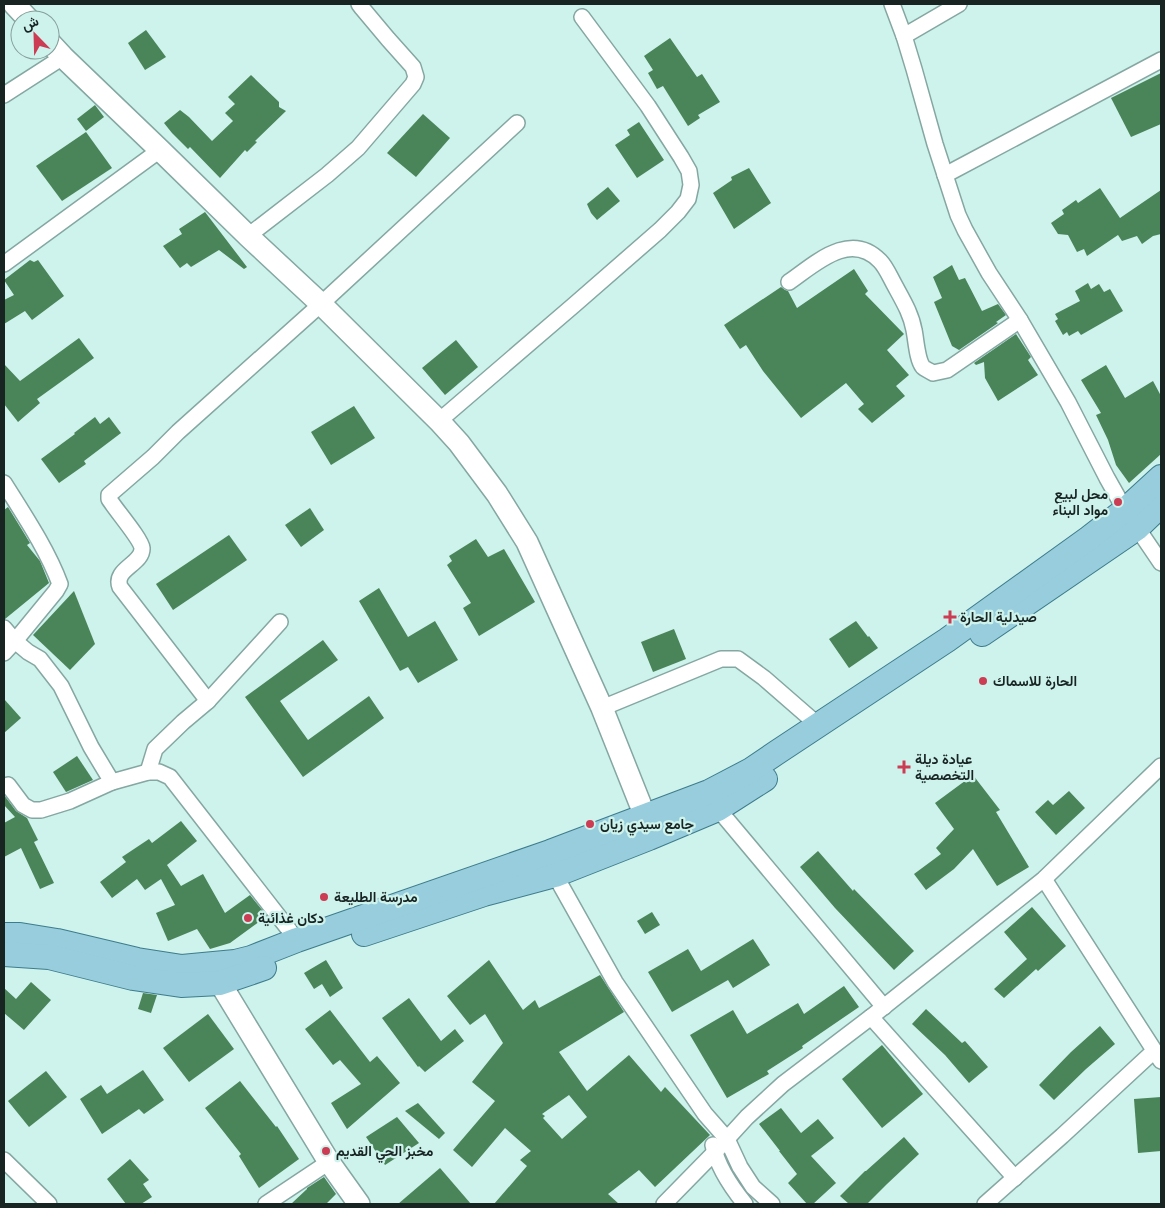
<svg xmlns="http://www.w3.org/2000/svg" width="1165" height="1208" font-family="'Noto Serif',Vazirmatn,serif">
	<style>
		.building { fill: #4a8459; fill-rule: evenodd }
		.lines { fill: none; stroke-linecap: round; stroke-linejoin: round }
		.street-casing { stroke: #85a7a2; stroke-width: 18 }
		.secondary-casing { stroke: #85a7a2; stroke-width: 24 }
		.primary-casing { stroke: #3d7c8c; stroke-width: 26 }
		.street { stroke: #fff; stroke-width: 15 }
		.secondary { stroke: #fff; stroke-width: 21 }
		.primary { stroke: #97cddc; stroke-width: 24 }
		.poi-dot { fill: #cc3c53; stroke: #cef2ec; stroke-width: 2 }
		.labels { text-anchor: middle; stroke-width: 4.5; stroke-linejoin: round; paint-order: stroke }
		.poi-label { font-size: 14px; font-weight: bold; fill: #172422; stroke: #cef2ec; text-anchor: start }
	</style>
	<rect width="100%" height="100%" fill="#cef2ec"/>
	<g class="building">
		<polygon points="146,30 166,57 145,70 128,43"/>
		<polygon points="670,38 697,77 702,74 720,102 698,115 700,118 688,126 663,86 657,89 648,73 653,70 644,56"/>
		<polygon points="1161,73 1161,124 1131,137 1111,98"/>
		<polygon points="251,75 279,102 279,107 286,111 255,141 257,142 247,152 245,150 220,178 190,147 188,149 172,133 164,123 180,110 189,117 212,141 233,121 225,113 235,104 228,97"/>
		<polygon points="95,105 104,117 86,131 77,119"/>
		<polygon points="423,114 450,138 416,177 387,153"/>
		<polygon points="639,122 664,160 637,178 615,145 630,135 627,130"/>
		<polygon points="86,132 112,168 62,201 36,166"/>
		<polygon points="749,168 771,203 734,229 713,193 732,180 731,177"/>
		<polygon points="608,187 620,201 597,220 591,213 587,204"/>
		<polygon points="1100,188 1120,218 1161,190 1161,234 1153,236 1142,244 1137,236 1122,241 1118,235 1087,256 1084,249 1077,252 1068,235 1058,234 1051,223 1064,214 1062,210 1076,200 1078,203"/>
		<polygon points="205,212 247,267 244,269 219,250 191,267 187,263 180,268 163,246 182,234 179,229"/>
		<polygon points="30,260 34,262 38,260 64,296 32,320 25,311 4,324 4,300 14,295 4,280"/>
		<polygon points="952,265 959,280 965,278 982,311 998,304 1006,315 996,322 998,323 959,350 952,346 934,302 942,298 933,277"/>
		<polygon points="854,269 868,291 865,294 904,334 887,350 909,375 896,386 905,396 872,423 858,409 864,404 846,383 801,418 763,371 746,345 740,349 724,325 781,287 785,290 788,291 797,308"/>
		<polygon points="1088,283 1091,289 1099,284 1104,292 1110,289 1123,311 1081,335 1078,331 1069,336 1067,332 1063,335 1055,321 1058,319 1055,314 1080,301 1075,291"/>
		<polygon points="1016,334 1031,357 1028,360 1038,375 998,401 985,378 984,362 976,365 974,363"/>
		<polygon points="79,338 94,358 37,399 40,403 18,422 4,404 4,364 20,381"/>
		<polygon points="456,340 478,367 445,395 422,368"/>
		<polygon points="1106,365 1125,398 1153,381 1161,396 1161,454 1129,483 1116,465 1108,440 1096,415 1101,413 1081,380"/>
		<polygon points="354,406 375,438 331,465 311,432"/>
		<polygon points="95,417 100,424 109,417 121,433 84,461 86,464 59,483 41,459 75,434 74,433"/>
		<polygon points="8,507 30,543 27,545 40,561 49,583 5,619 4,619 4,510"/>
		<polygon points="310,508 324,530 301,547 285,525"/>
		<polygon points="229,535 247,560 173,610 156,584"/>
		<polygon points="476,539 488,557 504,549 535,602 479,636 463,608 471,603 447,565 452,561 449,556"/>
		<polygon points="379,588 408,637 435,621 458,660 418,683 408,667 400,671 359,601"/>
		<polygon points="74,591 95,644 70,670 33,635"/>
		<polygon points="856,621 868,637 869,636 878,648 849,668 829,639"/>
		<polygon points="674,629 686,659 653,672 641,642"/>
		<polygon points="323,640 338,660 280,701 308,740 369,696 384,718 303,777 245,697"/>
		<polygon points="4,699 21,718 4,733"/>
		<polygon points="77,756 93,780 66,792 53,772"/>
		<polygon points="973,775 1000,810 996,812 1029,867 997,886 973,849 954,869 926,890 914,874 941,854 936,848 954,829 935,803"/>
		<polygon points="1069,791 1085,808 1056,835 1035,812 1048,800 1053,805"/>
		<polygon points="4,795 16,811 27,818 38,840 34,842 54,883 40,889 21,848 4,857 4,823 15,817 4,805"/>
		<polygon points="181,821 197,841 167,865 181,886 203,874 225,913 250,895 267,916 230,943 210,949 197,929 168,941 156,913 175,905 161,879 145,890 137,879 112,898 100,882 126,862 122,857 149,839 152,843"/>
		<polygon points="818,851 853,891 854,889 914,951 894,970 835,908 800,867"/>
		<polygon points="1032,907 1066,946 1038,971 1036,969 1004,998 994,989 1027,959 1004,932"/>
		<polygon points="652,912 660,925 645,934 637,921"/>
		<polygon points="753,939 770,965 733,988 728,980 672,1012 648,972 688,949 701,971"/>
		<polygon points="326,960 343,988 330,997 322,984 314,989 304,973"/>
		<path d="M489,960L523,1010L535,1000L539,1008L600,975L624,1012L559,1052L587,1091L629,1055L661,1092L665,1087L710,1135L655,1187L639,1170L608,1194L619,1204H494L527,1166L520,1160L531,1151L505,1128L472,1167L453,1150L495,1101L472,1082L503,1043L485,1014L470,1025L447,996ZM569,1095L587,1117L562,1139L543,1118L545,1116L542,1114Z"/>
		<polygon points="31,982 51,1000 24,1030 4,1013 4,988 16,999"/>
		<polygon points="844,986 859,1007 802,1046 803,1048 767,1071 769,1074 727,1098 690,1035 733,1010 747,1034 798,1003 804,1014"/>
		<polygon points="143,993 157,995 151,1013 138,1009"/>
		<polygon points="409,998 441,1041 455,1029 464,1041 425,1072 419,1066 418,1067 382,1018"/>
		<polygon points="926,1009 962,1043 965,1041 988,1067 969,1083 945,1055 912,1024"/>
		<polygon points="330,1010 370,1062 377,1056 400,1083 347,1129 331,1103 361,1084 340,1060 333,1065 305,1029"/>
		<polygon points="208,1014 234,1049 189,1082 163,1048"/>
		<polygon points="1100,1026 1115,1044 1086,1069 1054,1100 1039,1085 1071,1052"/>
		<polygon points="882,1045 923,1094 882,1128 842,1079"/>
		<polygon points="143,1070 164,1100 144,1114 139,1109 102,1134 80,1099 101,1085 107,1094"/>
		<polygon points="46,1071 67,1097 29,1127 8,1101"/>
		<polygon points="240,1081 276,1127 277,1126 299,1159 259,1188 239,1156 241,1154 205,1108"/>
		<polygon points="1161,1097 1161,1151 1138,1153 1134,1099"/>
		<polygon points="418,1103 445,1133 439,1139 405,1111"/>
		<polygon points="781,1108 801,1133 818,1119 834,1138 811,1156 836,1183 813,1204 807,1204 788,1183 797,1174 779,1151 780,1151 759,1124"/>
		<polygon points="397,1117 419,1143 385,1165 366,1137"/>
		<polygon points="904,1137 919,1154 887,1184 867,1204 849,1204 840,1196 865,1171 866,1171"/>
		<polygon points="130,1159 149,1180 143,1184 152,1197 141,1204 126,1204 107,1179"/>
		<polygon points="440,1168 471,1204 398,1204"/>
		<polygon points="324,1177 336,1194 326,1204 291,1204 307,1189 307,1188"/>
	</g>
	<g class="lines">
		<g class="street-casing">
			<g id="street">
				<polyline points="892,4 904,36 914,69 935,144 958,215 965,230 989,273 1020,320 1068,402 1107,478 1125,510 1161,563"/>
				<polyline points="904,36 959,4"/>
				<polyline points="4,95 63,57"/>
				<polyline points="945,175 1161,60"/>
				<polyline points="248,236 327,175 358,148 413,84 416,77 413,67 388,39 362,8 359,4"/>
				<polyline points="4,264 160,150"/>
				<path d="M789,282C815,264 850,230 880,261C886,267 890,277 894,284C902,299 911,313 914,330C916,339 917,360 923,367C925,369 930,371 933,373L947,370L1020,320"/>
				<polyline points="439,421 574,305 660,230 678,212 688,199 691,185 689,171 681,157 648,106 582,17"/>
				<path d="M4,483C24,515 47,549 60,584L56,591L15,641L4,653"/>
				<polyline points="4,628 15,641 28,652 40,659 61,686 91,747 112,782"/>
				<path d="M208,701L120,587C113,569 143,564 142,548C141,539 115,509 109,499V495L153,457L178,432L321,304L517,123"/>
				<polyline points="602,708 721,659 738,659 764,678 818,725"/>
				<polyline points="148,772 155,749 183,722 208,701 280,622"/>
				<polyline points="8,785 23,805 32,810 41,810 70,801 112,782 148,772 159,772 170,777 297,940"/>
				<polyline points="714,802 718,809 884,1007"/>
				<polyline points="553,868 555,875 615,982 705,1114 727,1139 740,1167 753,1187 772,1204"/>
				<polyline points="1044,879 1161,1061"/>
				<polyline points="871,1017 1015,1178"/>
				<path d="M713,1145C717,1165 732,1188 745,1204"/>
				<polyline points="4,1160 49,1204"/>
				<polyline points="266,1204 329,1162"/>
				<polyline points="664,1204 715,1152 747,1117 783,1084 871,1017 1044,879 1161,766"/>
				<polyline points="985,1204 1062,1136 1154,1051"/>
			</g>
		</g>
		<g class="secondary-casing">
			<g id="secondary">
				<polyline points="14,4 29,20"/>
				<polyline points="50,43 63,57 160,150 248,236 321,304 439,421 459,443 497,494 527,542 602,708 645,816 648,833"/>
				<polyline points="218,967 220,983 329,1162 359,1204"/>
			</g>
		</g>
		<g class="primary-casing">
			<g id="primary">
				<polyline points="982,634 1137,528 1161,505"/>
				<polyline points="364,934 484,894 555,875 649,838 718,809 765,779"/>
				<polyline points="4,935 20,935 57,941 137,960 182,967 235,962 251,958 297,940 550,852 709,792 751,770 776,753 947,640 1089,538 1125,510 1161,477"/>
				<polyline points="4,954 49,957 133,978 181,985 220,983 264,968"/>
			</g>
		</g>
		<use href="#street" class="street"/>
		<use href="#secondary" class="secondary"/>
		<use href="#primary" class="primary"/>
	</g>
	<g class="poi-dot">
		<circle cx="1118" cy="502" r="5"/>
		<path d="M947.5 609.5h5v5h5v5h-5v5h-5v-5h-5v-5h5z"/>
		<circle cx="983" cy="681" r="5"/>
		<path d="M901.5 759.5h5v5h5v5h-5v5h-5v-5h-5v-5h5z"/>
		<circle cx="590" cy="824" r="5"/>
		<circle cx="324" cy="897" r="5"/>
		<circle cx="248" cy="918" r="5"/>
		<circle cx="326" cy="1151" r="5"/>
	</g>
	<g class="labels">
		<g class="poi-label">
			<text x="1108" y="499" text-anchor="end">محل لبيع<tspan x="1108" dy="16">مواد البناء</tspan></text>
			<text x="960" y="622">صيدلية الحارة</text>
			<text x="993" y="686">الحارة للاسماك</text>
			<text x="915" y="764">عيادة ديلة<tspan x="915" dy="16">التخصصية</tspan></text>
			<text x="600" y="829">جامع سيدي زيان</text>
			<text x="334" y="902">مدرسة الطليعة</text>
			<text x="258" y="923">دكان غذائية</text>
			<text x="336" y="1156">مخبز الحي القديم</text>
		</g>
	</g>
	<rect width="1165" height="1208" fill="none" stroke="#172422" stroke-width="10"/>
	<g transform="translate(35 35) rotate(337)"><circle r="24" fill="#cef2ec" stroke="#85a09b"/>
	<path d="M0-4L9 19L0 12L-9 19Z" fill="#cc3c53"/>
	<text y="-8" font-size="14" font-weight="bold" text-anchor="middle" fill="#172422">ش</text>
	</g>
</svg>
